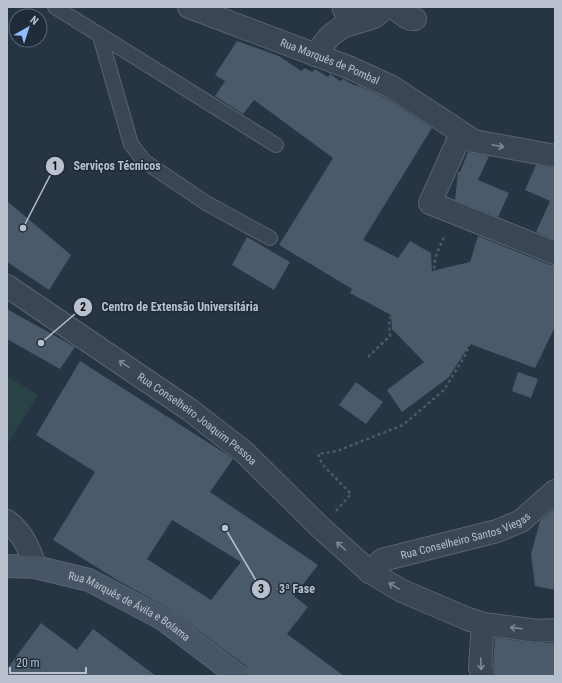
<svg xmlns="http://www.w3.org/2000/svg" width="562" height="683" font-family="'Roboto Condensed',sans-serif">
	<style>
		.green { fill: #284345 }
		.building { fill: #4a5a6a; fill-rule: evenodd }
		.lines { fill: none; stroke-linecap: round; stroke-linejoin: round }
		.lane-casing { stroke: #596471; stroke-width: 16 }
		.street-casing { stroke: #596471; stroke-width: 24 }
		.secondary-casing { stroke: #596471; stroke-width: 24 }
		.path { stroke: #466061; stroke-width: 2.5; stroke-dasharray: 3 3; stroke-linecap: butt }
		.lane { stroke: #3a4653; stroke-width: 14 }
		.street { stroke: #3a4653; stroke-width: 22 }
		.secondary { stroke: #485566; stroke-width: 22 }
		.oneway { stroke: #7f8a96 }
		.labels { text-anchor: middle; stroke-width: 3; stroke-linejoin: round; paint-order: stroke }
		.street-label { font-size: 11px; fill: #b8c1cd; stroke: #1f2b39 }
		.leader { fill: none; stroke: #b8c1cd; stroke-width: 1.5 }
		.callout-dot { fill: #b8c1cd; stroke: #1f2b39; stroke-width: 1.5 }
		.mark-label { font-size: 12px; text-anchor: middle; font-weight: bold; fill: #111 }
		.callout-label { font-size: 12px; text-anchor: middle; font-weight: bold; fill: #b8c1cd; stroke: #1f2b39; stroke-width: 3; stroke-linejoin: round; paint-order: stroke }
	</style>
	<rect width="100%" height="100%" fill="#263444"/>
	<polygon class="green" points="7,376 38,395 7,445"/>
	<g class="building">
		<polygon points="237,41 279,56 301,71 305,68 312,72 315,69 328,77 330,74 340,81 343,79 356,86 357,85 386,98 432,128 363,240 398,258 410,241 431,253 432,271 470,262 478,236 550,265 555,265 555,327 535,368 470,344 449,377 402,412 387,390 424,362 392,329 391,315 350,293 352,289 279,245 333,158 254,100 243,114 215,96 225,81 215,75"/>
		<polygon points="468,152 489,156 478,180 509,193 498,217 455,200 458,172 460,172"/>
		<polygon points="536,165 555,168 555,240 536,232 550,201 525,190"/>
		<polygon points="7,201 71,255 49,290 7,262"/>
		<polygon points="247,237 290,262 274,290 232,265"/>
		<polygon points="7,309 75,347 60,369 7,339"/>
		<path d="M80,361L223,452L233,459L210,492L318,565L294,596L308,607L287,634L344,676H250L249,671L246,666L170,609L117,580L53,540L95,472L36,435ZM172,520L241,562L211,600L147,559Z"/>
		<polygon points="518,372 538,379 531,398 512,391"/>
		<polygon points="356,382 383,402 366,424 339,405"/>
		<polygon points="555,508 555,590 535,586 531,554 540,521"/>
		<polygon points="41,623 77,650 93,629 156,676 7,676 7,669"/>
		<polygon points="495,638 536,643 555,643 555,676 496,676 493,665"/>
	</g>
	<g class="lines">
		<g class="lane-casing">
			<g id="lane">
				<polyline points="55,7 276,145"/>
				<polyline points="100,36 131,144 144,161 206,203 270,238"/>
			</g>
		</g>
		<g class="street-casing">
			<g id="street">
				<path id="s1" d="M189,7L348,67L392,87L474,141L555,156"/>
				<polyline points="346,7 344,9 351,11 363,7"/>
				<path d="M394,7C400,12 407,20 415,19"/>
				<polyline points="315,55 330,36 342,27 374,17 386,7"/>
				<polyline points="461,134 430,203 555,253"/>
				<path id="s2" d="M7,286L190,410L244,452L321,528L370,572L402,591L468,619L483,624L538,631L555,630"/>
				<path d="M7,521C22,532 30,549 35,567"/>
				<path id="s3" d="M370,572L382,560L497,531L521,521L555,491"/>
				<polyline points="483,624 480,668 484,676"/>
			</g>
		</g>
		<g class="secondary-casing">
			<g id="secondary">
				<path id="s4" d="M7,566L35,567L89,580L163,619L238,676"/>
			</g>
		</g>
		<g class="path">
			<path d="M368,357L390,336L389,319L407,302L424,308C439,293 431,274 436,256C438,249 442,242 445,235"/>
			<polyline points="336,511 351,494 322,464 318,454 337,451 403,425 444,390 466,354 485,298 475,247"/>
		</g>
		<use href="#lane" class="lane"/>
		<use href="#street" class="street"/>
		<use href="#secondary" class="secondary"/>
	</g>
	<defs><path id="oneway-shaft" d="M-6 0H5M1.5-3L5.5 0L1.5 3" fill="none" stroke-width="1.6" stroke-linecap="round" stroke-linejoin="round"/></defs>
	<g class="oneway">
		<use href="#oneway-shaft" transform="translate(498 146) rotate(12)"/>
		<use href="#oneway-shaft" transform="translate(124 364) rotate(-146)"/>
		<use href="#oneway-shaft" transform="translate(341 546) rotate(-138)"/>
		<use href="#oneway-shaft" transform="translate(394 586) rotate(-149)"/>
		<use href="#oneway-shaft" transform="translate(516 628) rotate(-173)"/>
		<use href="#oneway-shaft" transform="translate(481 664) rotate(87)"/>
	</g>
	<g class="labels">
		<g class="street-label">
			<text dy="4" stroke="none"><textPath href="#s1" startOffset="151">Rua Marquês de Pombal</textPath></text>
			<text dy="4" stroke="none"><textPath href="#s2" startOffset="232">Rua Conselheiro Joaquim Pessoa</textPath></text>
			<text dy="4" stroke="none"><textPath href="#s3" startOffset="104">Rua Conselheiro Santos Viegas</textPath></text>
			<text dy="4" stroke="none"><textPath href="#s4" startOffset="131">Rua Marquês de Ávila e Bolama</textPath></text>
		</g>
	</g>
	<path class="leader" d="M23 228L55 166M41 343L83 307M225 528L261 589"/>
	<g class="callout-dot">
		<circle cx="23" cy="228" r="4"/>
		<circle cx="41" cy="343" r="4"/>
		<circle cx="225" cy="528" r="4"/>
		<circle cx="55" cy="166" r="10"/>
		<circle cx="83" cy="307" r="10"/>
		<circle cx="261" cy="589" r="10"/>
	</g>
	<g class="mark-label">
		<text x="55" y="170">1</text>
		<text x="83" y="311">2</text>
		<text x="261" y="593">3</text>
	</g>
	<g class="callout-label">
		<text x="117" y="170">Serviços Técnicos</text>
		<text x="180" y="311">Centro de Extensão Universitária</text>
		<text x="297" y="593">3ª Fase</text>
	</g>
	<rect width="562" height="683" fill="none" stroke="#b8c1cd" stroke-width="16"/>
	<g transform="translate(28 28) rotate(39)"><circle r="19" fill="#1f2b39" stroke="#5c6774"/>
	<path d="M0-3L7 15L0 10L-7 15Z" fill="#8dbffc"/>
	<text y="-6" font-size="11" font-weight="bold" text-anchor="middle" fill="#b8c1cd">N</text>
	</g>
	<path d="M10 667v6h76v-6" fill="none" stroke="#b8c1cd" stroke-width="2"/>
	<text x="16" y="667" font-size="12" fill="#b8c1cd" stroke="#1f2b39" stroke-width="3" paint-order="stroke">20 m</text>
</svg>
